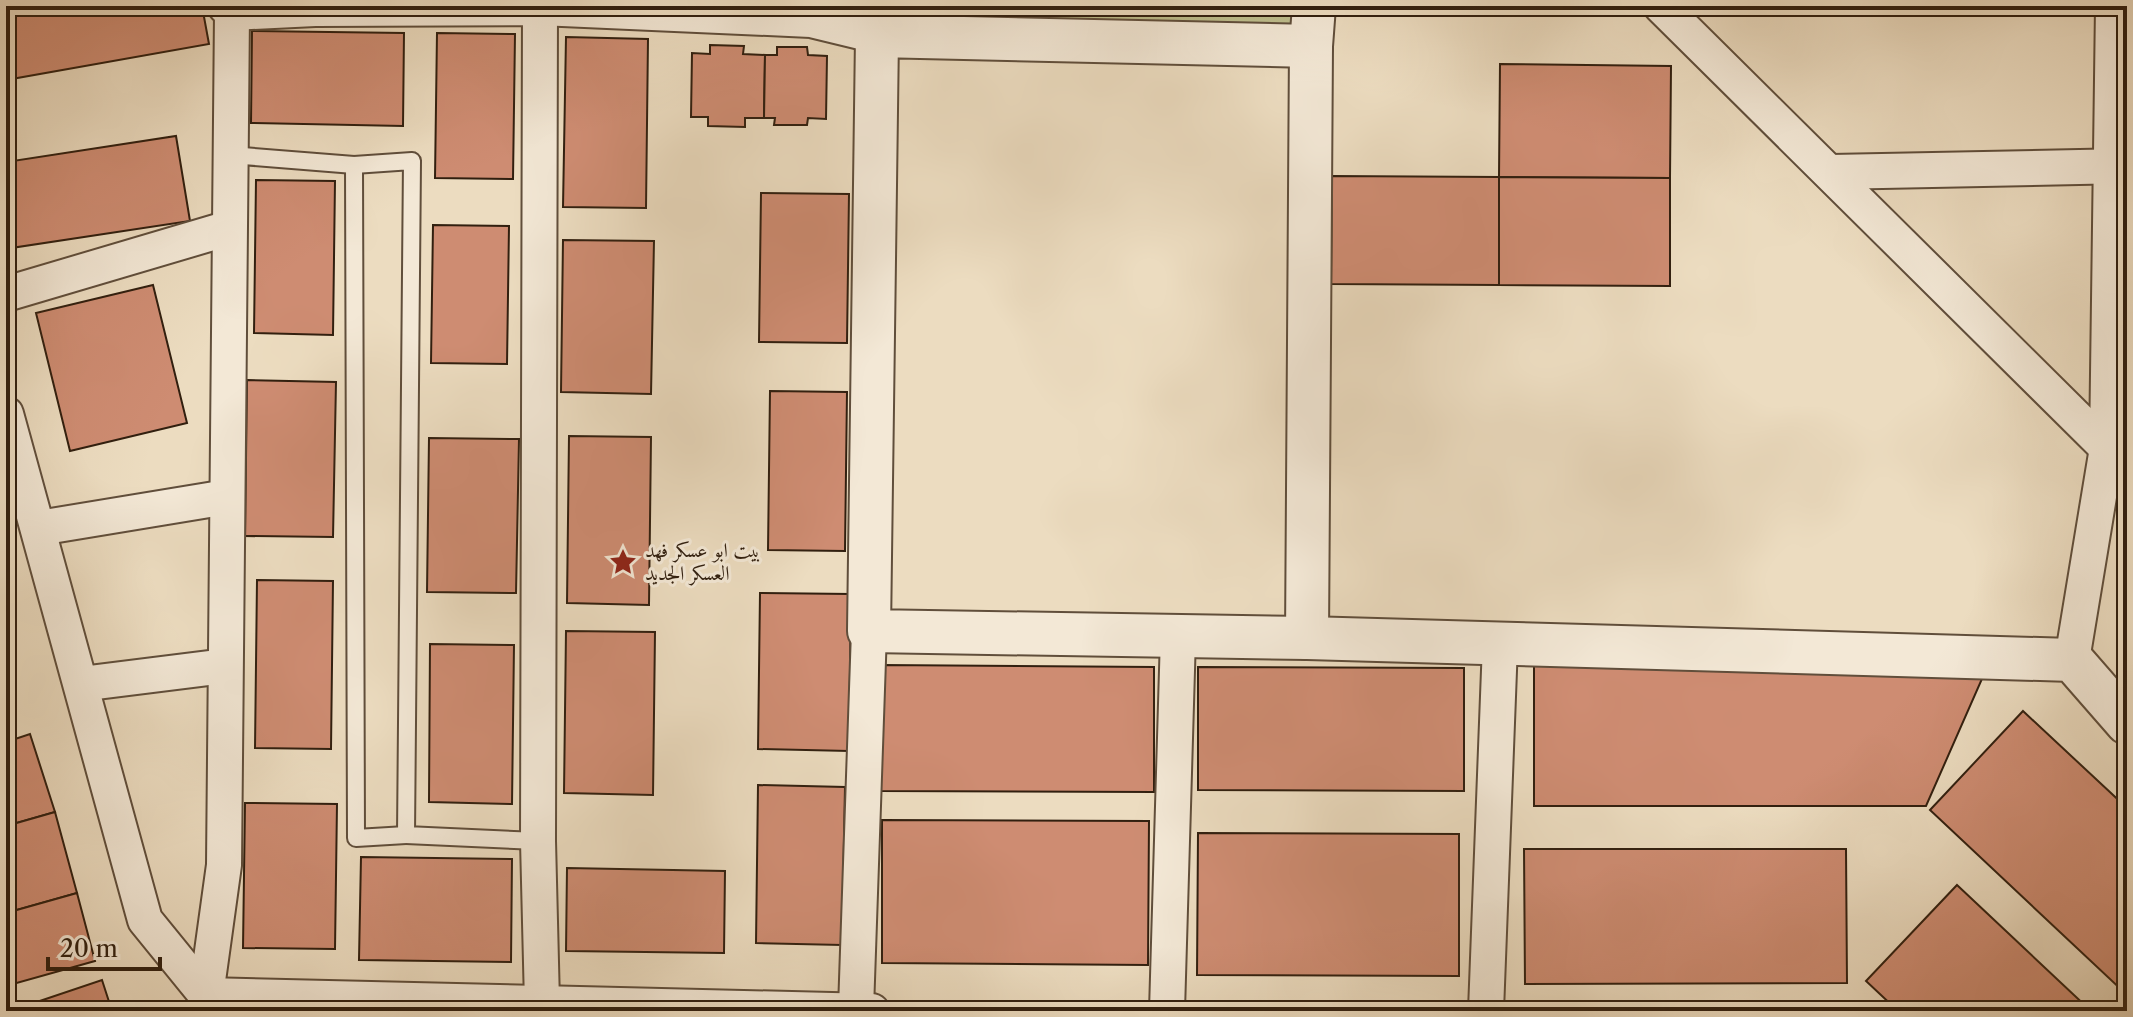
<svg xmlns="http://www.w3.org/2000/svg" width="2133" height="1017" font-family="'Libre Caslon Text',Amiri,serif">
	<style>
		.green { fill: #bebf8e; stroke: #786f4e; stroke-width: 2 }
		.building { fill: #ce8c72; stroke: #311f0f; stroke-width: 2 }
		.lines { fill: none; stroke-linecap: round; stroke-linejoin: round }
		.service-casing { stroke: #604e3b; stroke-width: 20 }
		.minor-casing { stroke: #604e3b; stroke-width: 38 }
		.tertiary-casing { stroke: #604e3b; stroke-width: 46 }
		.service { stroke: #f3e8d6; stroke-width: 16 }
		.minor { stroke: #f3e8d6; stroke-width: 34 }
		.tertiary { stroke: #f3e8d6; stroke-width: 42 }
		.labels { text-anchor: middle; stroke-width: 6; stroke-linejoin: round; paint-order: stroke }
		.poi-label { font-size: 20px; fill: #311f0f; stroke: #f3e8d6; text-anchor: start }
	</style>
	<rect width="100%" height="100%" fill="#ecdcc0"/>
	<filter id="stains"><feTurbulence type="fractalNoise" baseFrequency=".0025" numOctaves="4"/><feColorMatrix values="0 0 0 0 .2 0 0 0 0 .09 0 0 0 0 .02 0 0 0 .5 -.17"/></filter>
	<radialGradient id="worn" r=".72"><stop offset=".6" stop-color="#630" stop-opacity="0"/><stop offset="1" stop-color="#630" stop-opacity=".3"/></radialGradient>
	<polygon class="green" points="824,6 1301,6 1300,33 876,27"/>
	<g class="building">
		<polygon points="6,6 202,6 209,44 6,80"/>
		<polygon points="252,31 404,33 403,126 251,123"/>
		<polygon points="437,33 515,34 513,179 435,178"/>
		<polygon points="566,37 648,39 646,208 563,207"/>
		<polygon points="710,45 744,46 743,54 765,55 764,118 745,118 745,127 708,126 708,117 691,117 692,53 710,54"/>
		<polygon points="777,47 807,47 808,55 827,56 826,119 808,118 807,125 774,125 775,118 764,118 765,55 777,55"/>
		<polygon points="1500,64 1671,66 1670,178 1499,177"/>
		<polygon points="176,136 190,221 11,248 6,216 6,162"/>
		<polygon points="1332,176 1499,177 1499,285 1331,284"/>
		<polygon points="1499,177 1670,178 1670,286 1499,285"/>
		<polygon points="256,180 335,181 333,335 254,333"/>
		<polygon points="761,193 849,194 847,343 759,342"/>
		<polygon points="433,225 509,226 507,364 431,363"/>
		<polygon points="563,240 654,241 651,394 561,392"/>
		<polygon points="153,285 187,423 70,451 36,313"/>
		<polygon points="247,380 336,382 333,537 245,536"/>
		<polygon points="770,391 847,392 845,551 768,550"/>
		<polygon points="569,436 651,437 649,605 567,603"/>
		<polygon points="429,438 519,439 516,593 427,592"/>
		<polygon points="257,580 333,581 331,749 255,748"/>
		<polygon points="760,593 851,594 849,751 758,749"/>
		<polygon points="566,631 655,632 653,795 564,793"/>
		<polygon points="430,644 514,645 512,804 429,802"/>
		<polygon points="1534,662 1985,672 1926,806 1534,806"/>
		<polygon points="881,665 1154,667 1154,792 880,791"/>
		<polygon points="1198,667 1464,668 1464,791 1198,790"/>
		<polygon points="2023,711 2127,808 2127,995 1930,810"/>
		<polygon points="30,734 55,812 6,826 6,742"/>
		<polygon points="758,785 845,787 842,945 756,943"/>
		<polygon points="245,803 337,804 335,949 243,948"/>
		<polygon points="55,812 77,893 6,913 6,826"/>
		<polygon points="882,820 1149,821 1148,965 882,963"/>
		<polygon points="1198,833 1459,834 1459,976 1197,975"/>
		<polygon points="1524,849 1846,849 1847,983 1525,984"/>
		<polygon points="361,857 512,859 511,962 359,960"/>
		<polygon points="567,868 725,871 724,953 566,951"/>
		<polygon points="1957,885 2091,1011 1898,1011 1866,981"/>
		<polygon points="77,893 95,961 6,986 6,913"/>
		<polygon points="102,980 112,1011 10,1011"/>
	</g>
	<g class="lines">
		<g class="service-casing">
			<g id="service">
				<polyline points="230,155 354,165 412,161 406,835 538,841"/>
				<polyline points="354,165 356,838 406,835"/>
			</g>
		</g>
		<g class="minor-casing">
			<g id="minor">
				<polyline points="540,6 538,841 542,1003"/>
				<polyline points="1661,6 2107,448"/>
				<polyline points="232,13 315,9 540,8 811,20 877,36"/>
				<polyline points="1831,172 2127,166"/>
				<polyline points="6,294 229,228"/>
				<polyline points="6,414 145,920 206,995 872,1011"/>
				<polyline points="39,528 227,497"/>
				<polyline points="2072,660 2107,448 2113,6"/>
				<polyline points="81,684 225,666"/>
				<polyline points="208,1007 206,995 224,865 232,13 225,6"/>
				<polyline points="856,1009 869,631"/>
				<polyline points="1167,1011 1178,636"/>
				<polyline points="1486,1011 1500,644"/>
			</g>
		</g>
		<g class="tertiary-casing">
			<g id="tertiary">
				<polyline points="1311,46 877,36 869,631 1307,638 2072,660 2127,723"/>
				<polyline points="1307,638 1311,46 1314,6"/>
			</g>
		</g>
		<use href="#service" class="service"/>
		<use href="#minor" class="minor"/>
		<use href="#tertiary" class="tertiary"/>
	</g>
	<defs>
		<g id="sight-bare" transform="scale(2.16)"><path d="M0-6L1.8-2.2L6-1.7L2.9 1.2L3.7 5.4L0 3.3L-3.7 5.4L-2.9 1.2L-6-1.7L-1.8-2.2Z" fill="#8f2418" stroke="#f3e8d6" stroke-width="2.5" paint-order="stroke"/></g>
	</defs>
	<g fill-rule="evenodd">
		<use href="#sight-bare" x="623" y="562"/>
	</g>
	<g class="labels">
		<g class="poi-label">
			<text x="645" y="557">بيت ابو عسكر فهد<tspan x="645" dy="23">العسكر الجديد</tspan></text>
		</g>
	</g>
	<rect width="2133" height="1017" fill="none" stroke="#ecdcc0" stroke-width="32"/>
	<rect x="8" y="8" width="2117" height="1001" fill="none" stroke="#311f0f" stroke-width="4"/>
	<rect x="16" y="16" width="2101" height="985" fill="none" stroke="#311f0f" stroke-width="2"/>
	<path d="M48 957v12h112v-12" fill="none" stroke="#311f0f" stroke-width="4"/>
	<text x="60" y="957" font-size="24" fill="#311f0f" stroke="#f3e8d6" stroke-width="6" paint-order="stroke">20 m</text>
	<rect width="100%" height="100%" filter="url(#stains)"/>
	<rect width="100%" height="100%" fill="url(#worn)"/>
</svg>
